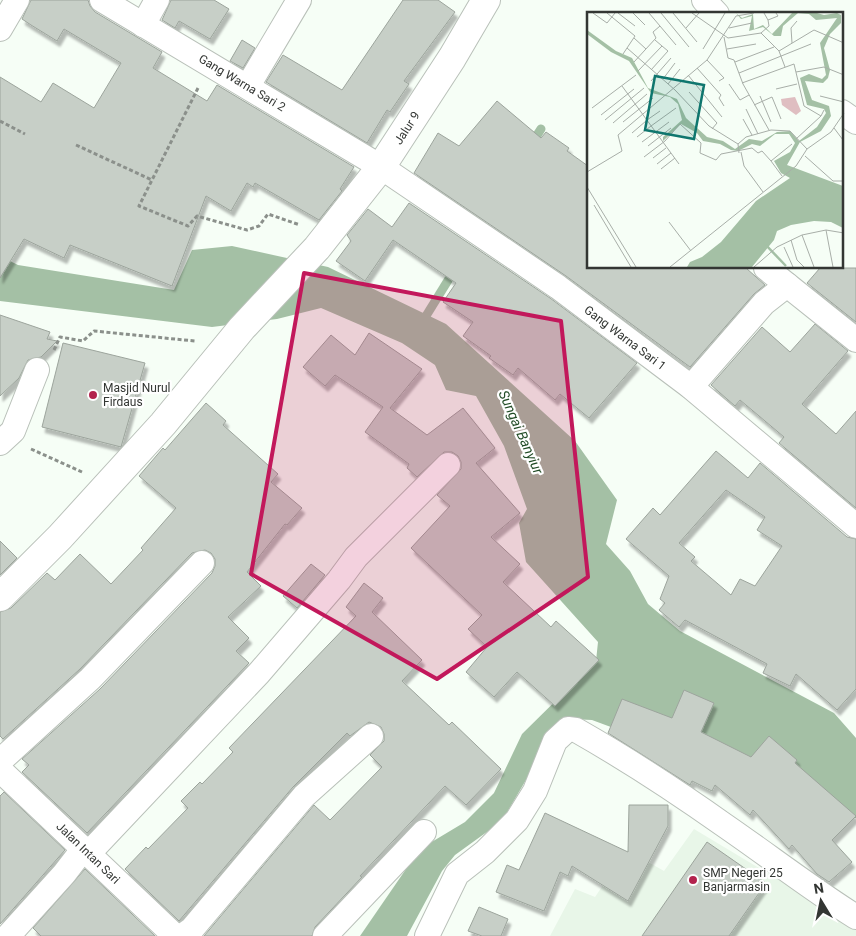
<svg xmlns="http://www.w3.org/2000/svg" width="856" height="936" font-family="Roboto,sans-serif">
	<style>
		.built { fill: #e8f6e8 }
		.water { fill: #a4c0a5 }
		.lines { fill: none; stroke-linecap: round; stroke-linejoin: round }
		.stream { stroke: #a4c0a5; stroke-width: 9 }
		.building { fill: #c7cfc7; stroke: #9ca49c; fill-rule: evenodd; filter: url(#shadow) }
		.minor-casing { stroke: #b9c0b9; stroke-width: 26 }
		.tertiary-casing { stroke: #b9c0b9; stroke-width: 30 }
		.path { stroke: #8b908b; stroke-width: 3; stroke-dasharray: 4 2.5; stroke-linecap: butt }
		.minor { stroke: #fff; stroke-width: 24 }
		.tertiary { stroke: #fff; stroke-width: 28 }
		.marked { fill: #c2185b; fill-opacity: 0.2; stroke: #c2185b; stroke-width: 4; stroke-linejoin: round }
		.poi-dot { fill: #b3224d; stroke: #fff; stroke-width: 2 }
		.labels { text-anchor: middle; stroke-width: 4.5; stroke-linejoin: round; paint-order: stroke }
		.street-label { font-size: 12px; fill: #333633; stroke: #fff }
		.poi-label { font-size: 12px; fill: #333633; stroke: #fff; text-anchor: start }
		.water-label { font-size: 14px; font-style: italic; fill: #214c26; stroke: #fff }
		.inset-river { fill: none; stroke: #a4c0a5; stroke-width: 2.5 }
		.inset-road { fill: none; stroke: #a8aea8; stroke-width: 1 }
		.view { fill: #0f766e; fill-opacity: 0.15; stroke: #0f766e; stroke-width: 2.5 }
		.inset-edge { fill: none; stroke: #333633; stroke-width: 2.5 }
	</style>
	<defs>
		<filter id="shadow"><feDropShadow dx="3" dy="5.5" stdDeviation="1" flood-color="#0004"/></filter>
	</defs>
	<rect width="100%" height="100%" fill="#f6fef6"/>
	<polygon class="built" points="694,829 856,926 856,936 550,936 575,889 595,897 627,850 664,871"/>
	<polygon class="water" points="232,246 328,267 446,324 575,441 617,500 606,544 630,571 648,604 680,631 834,713 856,738 856,818 799,814 705,762 592,720 571,719 544,749 502,821 455,855 442,871 407,936 360,936 415,856 430,843 465,822 494,793 522,734 596,661 598,642 526,562 519,523 527,509 504,446 476,396 446,390 435,365 402,343 321,308 277,319 212,327 0,301 0,256 18,265 174,290 192,250"/>
	<g class="lines">
		<g class="stream">
			<polyline points="532,143 541,129"/>
			<polyline points="426,316 455,269"/>
		</g>
	</g>
	<g class="building">
		<polygon points="31,0 88,0 90,6 95,12 162,52 153,68 207,101 217,85 354,167 340,189 342,191 319,220 255,183 253,187 247,183 231,211 206,196 172,286 70,245 64,258 24,239 0,278 0,77 41,102 53,83 94,108 121,63 64,29 57,41 31,25 22,19"/>
		<polygon points="171,0 214,0 229,9 210,39 179,21 175,28 162,20"/>
		<polygon points="403,0 438,0 455,12 404,81 409,84 390,112 387,110 367,143 266,82 283,55 342,90"/>
		<polygon points="242,40 255,48 243,68 230,61"/>
		<polygon points="497,101 541,138 546,132 569,148 567,151 588,166 588,268 746,268 765,285 754,294 690,367 566,276 414,173 438,133 459,146"/>
		<polygon points="409,203 550,298 637,363 589,418 560,394 555,400 518,368 513,375 489,358 491,356 463,336 473,322 443,302 456,283 393,240 365,281 336,261 351,241 347,235 368,209 392,227"/>
		<polygon points="820,268 856,268 856,322 807,283"/>
		<polygon points="0,315 50,332 47,339 57,341 41,357 28,360 19,378 0,396"/>
		<polygon points="815,324 848,351 802,404 836,434 856,411 856,508 779,443 784,437 740,400 735,406 711,385 762,327 790,352"/>
		<polygon points="369,333 422,369 390,408 427,435 463,408 495,448 476,463 520,513 491,537 520,564 503,582 551,627 556,621 599,660 555,706 517,672 494,697 466,672 487,647 468,629 482,615 411,548 450,506 437,495 461,469 461,462 458,456 452,452 444,452 417,477 407,468 409,464 365,432 383,407 335,375 325,386 303,367 331,335 355,355"/>
		<polygon points="63,343 145,363 121,447 42,427"/>
		<polygon points="206,403 226,421 223,425 278,474 271,482 302,508 287,525 285,524 247,572 261,586 228,617 249,638 236,651 249,663 87,833 22,772 29,765 22,759 100,689 212,573 215,566 215,559 211,553 205,550 192,553 80,669 3,739 0,736 0,612 11,608 47,573 55,580 80,554 111,584 143,550 141,548 176,508 139,476 163,448 165,450"/>
		<path d="M716,451L748,478L760,463L847,537L856,539V689L837,710L796,674L790,686L763,673L767,664L685,620L679,627L659,610L665,603L660,599L669,576L626,539L653,508L660,515ZM726,490L765,517L757,530L782,546L755,586L740,579L731,595L691,561L695,557L679,543Z"/>
		<polygon points="0,541 17,558 0,575"/>
		<polygon points="311,564 325,575 297,608 283,596"/>
		<polygon points="364,583 383,598 372,612 422,660 402,681 449,725 452,722 501,769 466,805 445,786 360,876 362,877 315,927 312,936 204,936 314,805 330,820 382,767 370,755 384,741 384,734 381,727 369,722 350,736 347,733 293,787 179,921 125,869 146,847 148,849 188,808 181,801 200,782 202,784 233,752 229,748 356,616 346,607"/>
		<polygon points="684,690 714,703 701,732 751,757 769,736 797,760 795,763 856,816 832,840 852,862 829,882 817,874 792,845 789,849 753,810 750,815 715,785 712,791 692,781 690,785 608,733 622,699 672,718"/>
		<polygon points="4,792 65,850 0,924 0,796"/>
		<polygon points="629,805 668,805 668,826 628,901 572,866 568,876 560,872 544,911 496,892 507,865 519,870 545,813 628,852"/>
		<polygon points="707,842 766,883 729,936 642,936"/>
		<polygon points="85,869 155,936 41,936 33,928"/>
		<polygon points="479,907 508,919 501,936 482,936 468,931"/>
	</g>
	<g class="lines">
		<g class="minor-casing">
			<g id="minor">
				<polyline points="102,0 381,167 558,287 691,387 856,526"/>
				<polyline points="704,0 717,14"/>
				<polyline points="143,25 157,0"/>
				<polyline points="0,29 17,0"/>
				<polyline points="248,86 299,0"/>
				<polyline points="842,112 856,122"/>
				<polyline points="766,268 856,340"/>
				<polyline points="691,387 764,303 787,285"/>
				<polyline points="0,443 13,431 37,370"/>
				<polyline points="0,761 90,679 202,563"/>
				<polyline points="0,770 175,936"/>
				<polyline points="88,854 259,673 339,580 356,557 448,465"/>
				<polyline points="8,936 64,874 84,848"/>
				<polyline points="182,936 192,929 304,796 371,736"/>
				<polyline points="325,936 424,832"/>
				<path d="M427,936L457,874L485,852L517,820L535,791L555,741L568,729L576,730C627,759 676,791 724,825C769,856 810,888 856,917"/>
			</g>
		</g>
		<g class="tertiary-casing">
			<polyline id="tertiary" points="0,597 60,537 163,424 242,328 317,248 381,167 452,58 486,0"/>
		</g>
		<g class="path">
			<polyline points="198,88 139,206 188,226 197,216 247,230 259,226 268,214 300,225"/>
			<polyline points="0,121 25,134"/>
			<polyline points="76,145 152,180"/>
			<polyline points="54,350 60,337 83,341 94,331 195,341"/>
			<polyline points="31,449 82,472"/>
		</g>
		<use href="#minor" class="minor"/>
		<use href="#tertiary" class="tertiary"/>
	</g>
	<path class="marked" d="M304,273L561,321L588,577L437,679L251,574Z"/>
	<g class="poi-dot">
		<circle cx="93" cy="395" r="5"/>
		<circle cx="693" cy="880" r="5"/>
	</g>
	<g class="labels">
		<g class="street-label">
			<text transform="translate(242 83) rotate(31)" y="4">Gang Warna Sari 2</text>
			<text transform="translate(407 128) rotate(-57)" y="4">Jalur 9</text>
			<text transform="translate(625 338) rotate(37)" y="4">Gang Warna Sari 1</text>
			<text transform="translate(88 853) rotate(44)" y="4">Jalan Intan Sari</text>
		</g>
		<g class="poi-label">
			<text x="103" y="392">Masjid Nurul<tspan x="103" dy="14">Firdaus</tspan></text>
			<text x="703" y="877">SMP Negeri 25<tspan x="703" dy="14">Banjarmasin</tspan></text>
		</g>
		<g class="water-label">
			<text transform="translate(521 432) rotate(66)" y="5">Sungai Banyiur</text>
		</g>
	</g>
	<g transform="translate(587 12)">
		<rect width="256" height="256" fill="#f6fef6"/>
		<path d="M208,85L214,99L209,103L195,93L194,87Z" fill="#dfbec1"/>
		<path d="M149,1L155,6L166,2L167,17L176,13L185,22L205,1H230L237,3L250,1L254,3V11L243,22L237,36L243,58L241,66L236,71L218,69L225,88L242,94L244,104L234,119L213,130L200,153L256,174V216L244,210L227,209L204,213L190,219L187,228L165,255H100L103,250L115,245L134,230L169,189L203,166L194,161L187,149L203,140L208,131L202,122H188L173,134L165,132L151,139L144,138L133,132L116,129L110,121L94,112L76,129V125L95,108L91,92L83,85L64,81L42,49L24,40L0,22V18L29,39L45,46L61,76L90,87L99,106L120,125L136,129L148,137L162,127L175,129L190,120L203,119L212,129L230,115L239,101L237,97L220,93L213,66L222,62L235,67L239,63L233,31L250,6L229,8L222,2L211,1L196,14L194,24H187L176,15L162,19L165,4L154,7Z" fill="#a4c0a5"/>
		<path class="inset-river" d="M177,231L199,254"/>
		<path class="inset-road" d="M6,1L20,11L28,1M20,1L48,24L36,42M31,1L48,14M46,1L58,13M62,1L89,33M74,1L102,35M86,1L110,30M105,1L141,26L174,21L182,14L181,8M177,1L181,8L191,4L189,1M99,16L112,1M142,16L165,11M227,18L257,31M174,21L192,39L198,55M137,25L141,46L147,48L156,72L182,118M47,26L59,37M205,31L204,16L210,9M40,36L88,78L122,114L151,132M116,37L138,1M140,37L169,32M192,39L227,18M120,48L137,66L132,69M47,50L69,26L66,20L73,14M148,50L187,35M110,56L134,83L132,86L137,94M64,58L81,39L75,34M51,59L75,34L68,28M209,60L237,55L257,63M152,61L224,32M101,63L135,105M76,67L88,51M64,69L84,46M155,71L207,52L217,94L234,104L237,98M81,72L93,57M142,72L153,88L162,83M35,74L92,152M189,77L210,72M102,80L130,111L125,117M173,84L184,110M233,84L257,90M167,93L185,85L194,107M5,96L49,63M159,97L171,122M14,103L47,77M156,107L165,123M18,108L57,76M60,108L73,99M36,110L66,86M26,111L60,82M64,114L89,96M247,116L256,128M45,121L59,109M50,125L64,114M209,127L234,104M55,130L82,110M61,134L84,116M154,140L157,154L176,180M152,141L151,132L159,125L184,118L203,119L220,137M218,144L246,169H257M57,145L78,129L93,112L114,131L113,141L129,148L134,142L165,136L171,141L175,139L184,149L205,132M66,146L79,136M184,149L195,164M70,152L84,141M74,157L88,146M0,160L35,139L31,123L120,48L149,4L167,1M0,175L49,255M7,193L44,255M82,210L104,239M239,218L246,255M215,223L227,255M204,228L210,248L217,255M197,235L206,255M83,255L209,154L220,137L244,120L257,101M167,255L190,235L215,223L239,218L257,221"/>
		<path class="view" d="M68,64L117,73L107,127L58,118Z"/>
		<rect width="256" height="256" class="inset-edge"/>
	</g>
	<g transform="translate(821 901) rotate(350)" stroke="#ffffff" stroke-width="4" paint-order="stroke">
	<path d="M0-4L9 19L0 12L-9 19Z" fill="#333633"/>
	<text y="-8" font-size="14" font-weight="bold" text-anchor="middle" fill="#333633">N</text>
	</g>
</svg>
